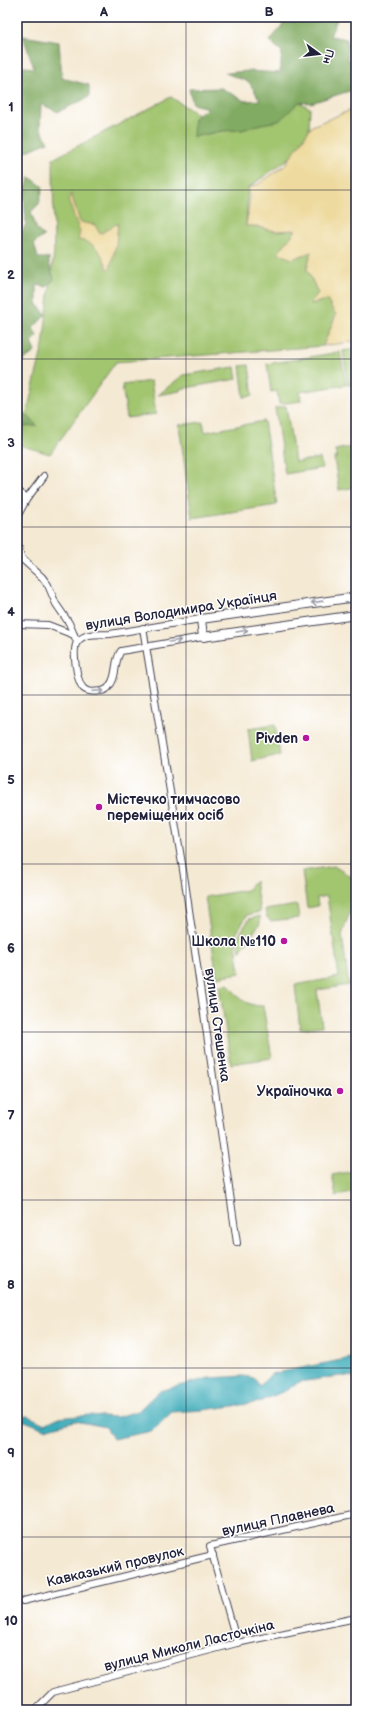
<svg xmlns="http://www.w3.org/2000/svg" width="373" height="1727" font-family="'Balsamiq Sans',sans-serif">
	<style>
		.green { fill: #a2c56f; stroke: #627455 }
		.forest { fill: #81aa62; stroke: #52664e }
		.sand { fill: #eeda9e; stroke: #887e6c }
		.water { fill: #3dacb9; stroke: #30677a }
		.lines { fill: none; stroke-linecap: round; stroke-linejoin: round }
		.minor-casing { stroke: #424052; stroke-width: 8 }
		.tertiary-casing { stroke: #424052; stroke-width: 10 }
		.minor { stroke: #fff; stroke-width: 6 }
		.tertiary { stroke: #fff; stroke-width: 8 }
		.oneway { stroke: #9c9ca7 }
		.grid { fill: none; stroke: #22223b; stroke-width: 1; stroke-opacity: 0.55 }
		.poi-dot { fill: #b5179e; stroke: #fff; stroke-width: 1.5 }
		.labels { text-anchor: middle; stroke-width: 3; stroke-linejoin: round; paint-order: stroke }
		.street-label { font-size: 14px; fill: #22223b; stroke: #fff }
		.poi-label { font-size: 14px; font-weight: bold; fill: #22223b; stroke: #fff; text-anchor: end }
		.neatline { fill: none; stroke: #22223b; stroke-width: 1.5 }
		.grid-label { font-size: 13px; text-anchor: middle; font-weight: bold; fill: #22223b }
	</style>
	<rect width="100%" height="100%" fill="#fff"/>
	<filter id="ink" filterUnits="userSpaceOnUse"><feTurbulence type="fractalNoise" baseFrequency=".025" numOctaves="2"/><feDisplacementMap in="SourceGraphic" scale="8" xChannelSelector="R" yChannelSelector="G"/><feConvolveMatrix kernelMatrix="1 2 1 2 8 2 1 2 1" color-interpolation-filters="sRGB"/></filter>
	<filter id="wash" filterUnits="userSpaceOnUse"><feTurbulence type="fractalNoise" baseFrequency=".012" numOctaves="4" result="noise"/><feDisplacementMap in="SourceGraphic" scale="16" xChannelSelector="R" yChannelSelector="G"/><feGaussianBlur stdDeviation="0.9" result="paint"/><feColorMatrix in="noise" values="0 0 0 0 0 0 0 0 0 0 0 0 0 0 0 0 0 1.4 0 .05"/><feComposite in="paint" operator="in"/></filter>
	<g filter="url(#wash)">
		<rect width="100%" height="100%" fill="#f4e9d3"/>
		<g class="green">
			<polygon points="171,97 222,131 299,102 310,108 309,130 292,156 248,188 246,226 255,226 275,231 297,230 279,253 311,251 307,269 318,293 311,304 327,300 336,315 323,346 116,362 50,454 19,445 43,346 54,252 53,159"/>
			<polygon points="356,349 356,384 348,385 343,351"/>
			<polygon points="340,352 346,385 300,392 301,401 279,404 277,391 271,392 267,364"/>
			<polygon points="249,365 253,396 244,397 240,366"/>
			<polygon points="235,367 237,379 180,389 180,391 158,395 183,375"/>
			<polygon points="151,381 156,414 127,418 122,385"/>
			<polygon points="286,406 295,462 320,458 322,468 285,474 275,408"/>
			<polygon points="264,421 277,505 192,518 179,425 203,422 205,432"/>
			<polygon points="356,446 356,487 339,490 334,458 337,458 335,450"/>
			<polygon points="275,725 280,755 252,761 248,729"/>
			<polygon points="334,866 356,880 356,894 342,935 349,985 317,990 322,1026 300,1029 295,985 339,977 327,896 317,898 318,906 307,908 302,871"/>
			<polygon points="255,881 260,912 247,915 235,936 240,973 217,977 205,897 247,890"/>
			<polygon points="297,905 299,918 270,921 267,917 265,910"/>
			<polygon points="260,916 260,923 240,952 238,937 249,919"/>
			<path d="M228,984C238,997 245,1006 263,1006L272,1058L231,1064L219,986Z"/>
			<polygon points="356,1171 356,1192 336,1196 332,1175"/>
		</g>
		<g class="forest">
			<polygon points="296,17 338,17 330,36 347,39 348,61 356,57 356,89 311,103 299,102 279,121 261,124 242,130 222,131 193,137 194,118 208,108 193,104 189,89 221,88 245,101 260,100 249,82 225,73 249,71 280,73 282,52 270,41 284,23 294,23"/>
			<polygon points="23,36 59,42 62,78 89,85 89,97 58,112 41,104 40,127 48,142 23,153 17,161 17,66 34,68"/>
			<polygon points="30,177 43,187 39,204 31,212 37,230 44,236 34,243 38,258 49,258 49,263 54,279 47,287 37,285 37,303 46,315 33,328 37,336 31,342 35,352 25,359 17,369 17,271 23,267 17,251 17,241 26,224 24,194"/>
			<polygon points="17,409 28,416 37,426 17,427"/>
		</g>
		<g class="sand">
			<polygon points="356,108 356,341 323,346 336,315 327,300 310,304 318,293 307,269 311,252 292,259 278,253 296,230 275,231 255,226 246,226 250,197 248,188 259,184 285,165 312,126"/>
			<path d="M71,194L80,222L95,225L100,234L118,223L116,245L110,268L108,270C103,254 96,242 78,240L80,232L68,200Z"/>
		</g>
		<polygon class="water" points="356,1357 356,1377 341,1376 299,1382 287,1390 256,1403 203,1410 172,1412 152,1431 113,1439 106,1427 75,1421 45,1429 25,1421 17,1422 17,1417 28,1416 45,1424 57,1418 89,1415 117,1417 138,1411 159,1391 209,1378 243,1376 254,1378 260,1386 271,1374"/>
	</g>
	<g filter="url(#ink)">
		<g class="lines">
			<g class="minor-casing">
				<g id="minor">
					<polyline points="17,489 26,500"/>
					<polyline points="17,532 18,515 26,500 44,476"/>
					<polyline points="17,543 22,559 17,558"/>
					<polyline points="22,559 42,577 48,585 56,604 69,623 77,642"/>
					<path d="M201,619L110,634C100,635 86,632 78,641C71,648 77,681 83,688C87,692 95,692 100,691C104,691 108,689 110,685C118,675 113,662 121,651L203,637"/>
					<polyline points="17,624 48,625 74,635"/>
					<polyline points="143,628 185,882 237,1243"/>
					<polyline points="23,1601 213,1555"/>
					<polyline points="237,1643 210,1546 356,1514"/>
					<polyline points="35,1710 53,1692 237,1643 356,1618"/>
				</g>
			</g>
			<g class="tertiary-casing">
				<polyline id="tertiary" points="356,597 201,619 203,637 356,615"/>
			</g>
			<use href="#minor" class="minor"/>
			<use href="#tertiary" class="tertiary"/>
		</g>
		<defs><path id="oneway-shaft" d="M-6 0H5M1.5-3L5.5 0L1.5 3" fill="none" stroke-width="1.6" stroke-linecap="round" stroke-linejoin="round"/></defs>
		<g class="oneway">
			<use href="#oneway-shaft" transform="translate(317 602) rotate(172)"/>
			<use href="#oneway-shaft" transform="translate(242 631) rotate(-9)"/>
			<use href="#oneway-shaft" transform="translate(175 641) rotate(-9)"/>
			<use href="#oneway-shaft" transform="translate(98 691) rotate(-3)"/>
		</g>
	</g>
	<path class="grid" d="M186,17V1710M17,190H356M17,359H356M17,527H356M17,695H356M17,864H356M17,1032H356M17,1200H356M17,1368H356M17,1537H356"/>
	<g class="poi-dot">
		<circle cx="306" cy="738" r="4"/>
		<circle cx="99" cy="807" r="4"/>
		<circle cx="284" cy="941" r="4"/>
		<circle cx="340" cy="1091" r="4"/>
	</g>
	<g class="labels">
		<g class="street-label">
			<text transform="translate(181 610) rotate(-9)" y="5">вулиця Володимира Українця</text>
			<text transform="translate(218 1025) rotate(82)" y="5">вулиця Стешенка</text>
			<text transform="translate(278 1519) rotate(-12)" y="5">вулиця Плавнева</text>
			<text transform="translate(115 1566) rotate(-13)" y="5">Кавказький провулок</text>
			<text transform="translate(189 1645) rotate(-14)" y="5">вулиця Миколи Ласточкіна</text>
		</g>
		<g class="poi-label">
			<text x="298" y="743">Pivden</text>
			<text x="107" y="804" text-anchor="start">Містечко тимчасово<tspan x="107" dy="16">переміщених осіб</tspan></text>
			<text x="276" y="946">Школа №110</text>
			<text x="332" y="1096">Україночка</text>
		</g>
	</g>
	<rect width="373" height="1727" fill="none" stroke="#fff" stroke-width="44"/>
	<g transform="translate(319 54) rotate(105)" stroke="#ffffff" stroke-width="3" paint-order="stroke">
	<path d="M0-3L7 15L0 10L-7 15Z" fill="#22223b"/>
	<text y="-6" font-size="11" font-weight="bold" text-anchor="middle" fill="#22223b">Пн</text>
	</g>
	<rect x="22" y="22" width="329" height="1683" class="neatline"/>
	<g class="grid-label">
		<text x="104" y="16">A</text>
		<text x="269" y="16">B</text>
		<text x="11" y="111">1</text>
		<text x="11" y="279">2</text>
		<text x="11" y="447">3</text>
		<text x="11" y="616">4</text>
		<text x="11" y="784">5</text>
		<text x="11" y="952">6</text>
		<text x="11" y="1120">7</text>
		<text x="11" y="1289">8</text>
		<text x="11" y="1457">9</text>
		<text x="11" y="1625">10</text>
	</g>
</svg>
